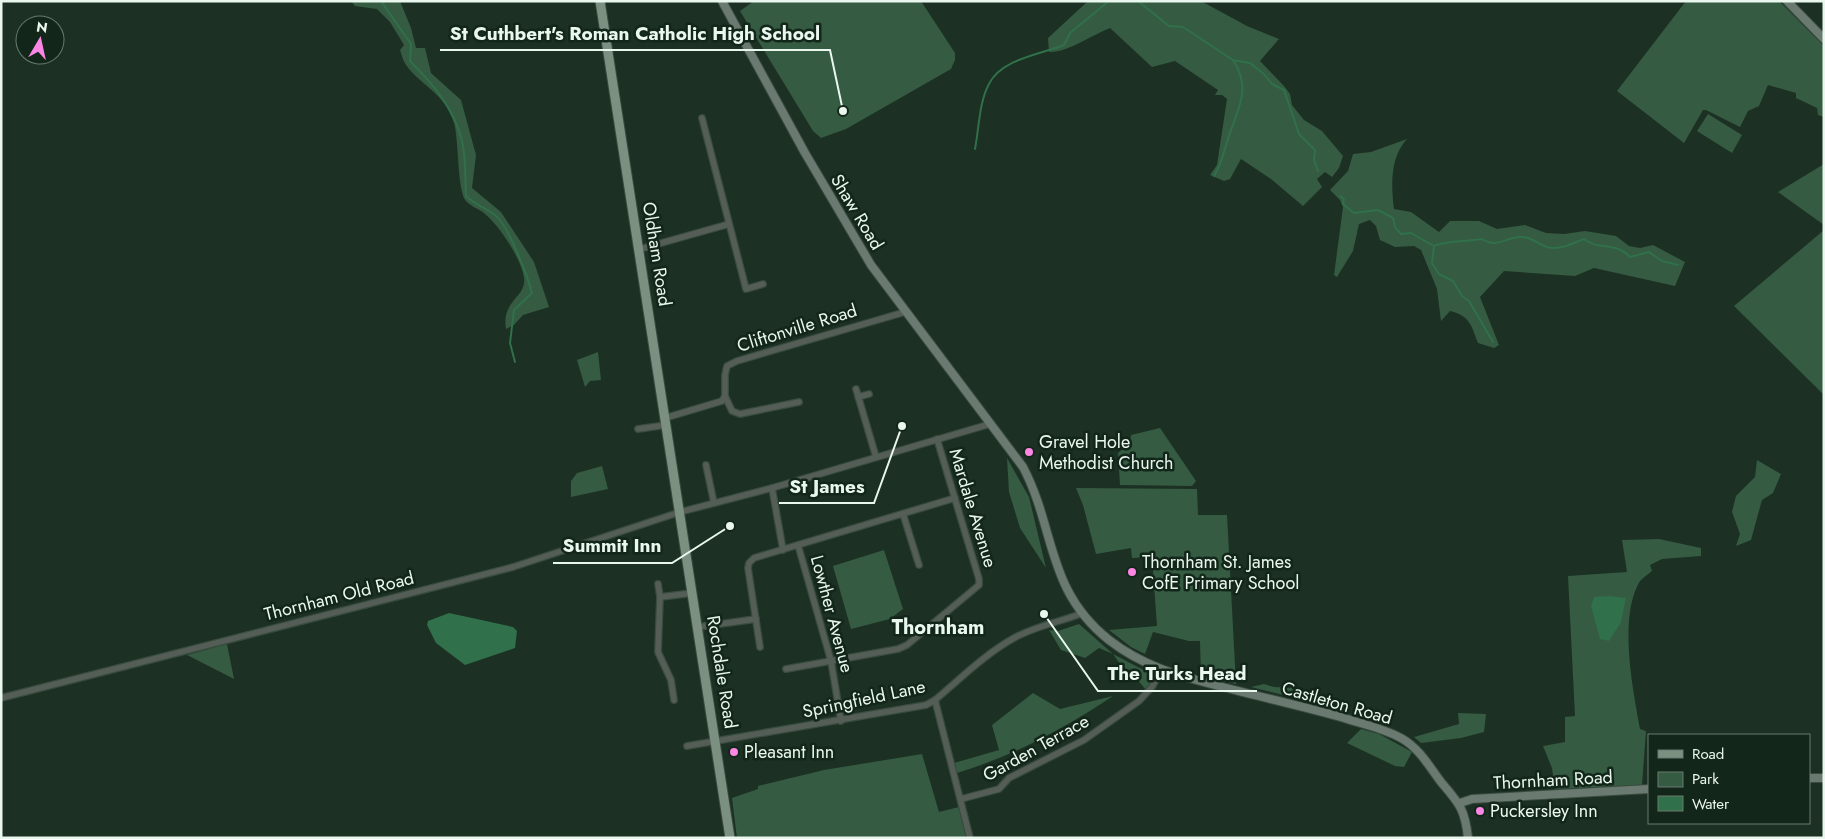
<svg xmlns="http://www.w3.org/2000/svg" width="1825" height="839" font-family="Jost,sans-serif">
	<style>
		.green { fill: #355b42 }
		.water { fill: #30704a }
		.lines { fill: none; stroke-linecap: round; stroke-linejoin: round }
		.stream { stroke: #30704a; stroke-width: 2 }
		.street-casing { stroke: #394c3f; stroke-width: 8 }
		.secondary-casing { stroke: #394c3f; stroke-width: 10 }
		.primary-casing { stroke: #394c3f; stroke-width: 11 }
		.street { stroke: #545e57; stroke-width: 5.5 }
		.secondary { stroke: #6b7a70; stroke-width: 8 }
		.primary { stroke: #7c9082; stroke-width: 9 }
		.poi-dot { fill: #fb86e4; stroke: #122619; stroke-width: 2 }
		.labels { text-anchor: middle; stroke-width: 5; stroke-linejoin: round; paint-order: stroke }
		.street-label { font-size: 18px; fill: #eaf7ee; stroke: #122619 }
		.poi-label { font-size: 18px; fill: #eaf7ee; stroke: #122619; text-anchor: start }
		.quarter-label { font-size: 20px; font-weight: bold; fill: #eaf7ee; stroke: #122619 }
		.leader { fill: none; stroke: #eaf7ee; stroke-width: 2 }
		.callout-dot { fill: #eaf7ee; stroke: #122619; stroke-width: 2 }
		.callout-label { font-size: 19px; text-anchor: middle; font-weight: bold; fill: #eaf7ee; stroke: #122619; stroke-width: 5; stroke-linejoin: round; paint-order: stroke }
	</style>
	<rect width="100%" height="100%" fill="#1c3023"/>
	<g class="green">
		<path d="M351,1H400L411,28L416,48H425L431,73L461,100L476,155L472,188L501,212L534,262L549,307L523,315L514,325L506,329C501,300 527,297 524,278C522,260 499,225 485,214C480,209 471,207 466,201C457,191 459,140 454,123C444,92 421,86 406,65C403,61 402,55 400,50L404,45L390,22L377,9L355,6Z"/>
		<polygon points="754,1 921,1 955,53 955,60 951,69 846,129 821,138 813,131 740,11"/>
		<path d="M1088,1H1201L1247,26L1279,39L1260,61L1284,86L1290,94L1292,105L1304,120L1322,131L1343,156L1339,168L1332,177L1325,172L1317,179L1322,187L1303,206L1271,179L1241,159L1230,179L1224,181L1210,175L1217,165L1227,99L1222,95H1215L1218,90L1175,61L1152,67L1110,28C1092,35 1067,53 1049,52L1048,38Z"/>
		<polygon points="1686,1 1779,1 1824,46 1824,117 1818,115 1817,108 1796,98 1796,93 1768,85 1759,106 1748,111 1740,127 1706,110 1703,110 1684,143 1617,91"/>
		<polygon points="1708,114 1742,135 1732,153 1697,131"/>
		<path d="M1407,139C1390,157 1391,186 1394,209L1411,212L1439,232L1450,221H1479L1497,229L1525,225L1546,233L1564,234L1585,231L1616,236L1629,246L1640,248L1653,245L1685,262L1675,286L1594,268L1575,276L1504,271L1480,297L1499,345L1494,348L1478,343C1471,325 1470,316 1450,311L1441,321L1437,289L1421,250L1414,246L1395,247L1380,240L1376,226L1370,220L1359,224L1353,251L1337,277L1334,275L1343,207L1340,200L1330,190L1348,171L1353,154L1371,152Z"/>
		<polygon points="1824,164 1824,225 1778,192"/>
		<polygon points="1824,230 1824,395 1734,306"/>
		<polygon points="598,352 601,380 590,381 585,387 577,360"/>
		<polygon points="1160,428 1196,481 1192,486 1120,485 1118,453 1130,442 1131,435"/>
		<polygon points="1007,458 1029,497 1046,568 1020,528 1009,492"/>
		<polygon points="1757,460 1781,474 1773,493 1762,500 1751,540 1736,546 1740,534 1732,512 1736,496 1755,477"/>
		<polygon points="602,466 608,489 571,497 571,481 577,473"/>
		<polygon points="1076,488 1197,489 1198,515 1227,515 1236,684 1201,676 1200,641 1189,641 1153,632 1145,654 1131,647 1109,630 1157,626 1152,557 1132,558 1131,548 1096,554 1083,505"/>
		<path d="M1659,539L1701,548V556L1662,559L1650,565L1652,571C1648,574 1643,578 1640,581C1618,617 1633,690 1640,729L1646,731L1642,785L1555,789L1552,768L1543,746L1565,742V717L1575,716L1568,576L1627,572L1622,540Z"/>
		<polygon points="884,550 903,609 890,619 851,629 833,566"/>
		<polygon points="1079,624 1113,654 1153,675 1153,681 1147,691 1136,678 1132,681 1113,654 1099,648 1085,658 1061,650 1049,630 1058,631"/>
		<polygon points="227,644 234,679 187,655"/>
		<polygon points="1264,684 1274,687 1293,688 1336,708 1251,687"/>
		<path d="M1033,693L1060,709L1113,696C1064,729 1013,756 957,773L954,763L999,750L992,725Z"/>
		<polygon points="1458,713 1486,714 1484,732 1461,738 1421,743 1414,737 1459,724"/>
		<polygon points="1361,729 1379,734 1412,752 1404,767 1395,766 1347,743"/>
		<polygon points="922,754 939,812 959,807 966,838 737,838 732,798 758,789 758,786 824,770"/>
	</g>
	<g class="water">
		<polygon points="1609,596 1626,598 1621,622 1609,641 1600,639 1591,606 1594,597"/>
		<polygon points="449,613 513,627 517,631 515,648 465,665 436,643 427,625 428,621"/>
	</g>
	<g class="lines">
		<g class="stream">
			<path d="M381,1L411,44L410,61C433,84 454,108 462,141C466,158 465,178 466,196C475,205 485,207 495,215C507,223 528,277 532,293L514,310L510,343L515,362"/>
			<polyline points="1138,1 1169,26 1183,27 1233,60 1250,63 1264,74 1272,84 1284,90 1299,134 1315,150 1314,160 1318,171"/>
			<path d="M975,149C979,129 979,102 989,84C1001,59 1041,54 1064,45L1070,33L1109,1"/>
			<path d="M1214,176C1222,164 1224,150 1229,136C1238,108 1252,89 1233,60"/>
			<polyline points="1340,196 1344,199 1343,204 1354,213 1378,210 1393,218 1395,227 1401,234 1411,233 1434,246 1432,263 1439,274 1453,281 1462,296 1469,301 1493,342"/>
			<path d="M1434,246C1448,240 1466,242 1482,239C1495,248 1504,239 1518,237C1528,235 1538,244 1547,247C1559,251 1573,243 1584,239C1599,251 1615,241 1630,257L1649,252L1662,261L1678,265"/>
		</g>
		<g class="street-casing">
			<g id="street">
				<polyline points="702,118 746,289 763,284"/>
				<polyline points="640,249 729,224"/>
				<polyline points="856,389 876,457"/>
				<polyline points="725,396 725,375 727,366 737,361 905,312"/>
				<polyline points="858,397 869,394"/>
				<polyline points="665,418 722,401 725,396 732,411 740,414 799,402"/>
				<polyline points="638,429 666,425"/>
				<polyline points="706,465 714,503"/>
				<polyline points="772,488 783,550"/>
				<polyline points="903,514 919,565"/>
				<polyline points="798,545 831,661 841,721"/>
				<polyline points="658,584 660,597"/>
				<polyline points="698,627 756,619"/>
				<polyline points="760,647 748,568 749,563 754,558 955,498"/>
				<polyline points="786,669 898,649 907,645 979,585 979,579 937,439"/>
				<polyline points="1,698 513,567 680,512 772,488 990,424"/>
				<polyline points="674,700 671,680 658,652 660,597 693,593"/>
				<polyline points="935,700 970,838"/>
				<path d="M687,746L926,705L935,700C960,679 985,654 1014,638C1035,626 1060,622 1083,613"/>
				<polyline points="961,799 999,789 1009,778 1084,740 1139,701 1152,687 1161,671"/>
			</g>
		</g>
		<g class="secondary-casing">
			<g id="secondary">
				<path d="M722,1L805,153L871,265L1023,467C1056,530 1046,590 1109,640C1144,667 1177,675 1219,686C1260,697 1302,706 1344,718C1362,724 1383,728 1401,738C1419,748 1429,766 1441,782C1459,803 1465,809 1468,838"/>
				<polyline points="1787,1 1824,39"/>
				<polyline points="1809,778 1824,778"/>
				<polyline points="1460,803 1472,799 1649,789"/>
			</g>
		</g>
		<g class="primary-casing">
			<polyline id="primary" points="600,1 730,838"/>
		</g>
		<use href="#street" class="street"/>
		<use href="#secondary" class="secondary"/>
		<use href="#primary" class="primary"/>
	</g>
	<g class="poi-dot">
		<circle cx="1029" cy="452" r="5"/>
		<circle cx="1132" cy="572" r="5"/>
		<circle cx="734" cy="752" r="5"/>
		<circle cx="1480" cy="811" r="5"/>
	</g>
	<g class="labels">
		<g class="street-label">
			<text transform="translate(857 212) rotate(59)" y="6">Shaw Road</text>
			<text transform="translate(657 254) rotate(81)" y="6">Oldham Road</text>
			<text transform="translate(797 328) rotate(-17)" y="6">Cliftonville Road</text>
			<text transform="translate(973 508) rotate(73)" y="6">Mardale Avenue</text>
			<text transform="translate(339 596) rotate(-14)" y="6">Thornham Old Road</text>
			<text transform="translate(832 614) rotate(75)" y="6">Lowther Avenue</text>
			<text transform="translate(722 672) rotate(81)" y="6">Rochdale Road</text>
			<text transform="translate(864 699) rotate(-12)" y="6">Springfield Lane</text>
			<text transform="translate(1337 703) rotate(16)" y="6">Castleton Road</text>
			<text transform="translate(1036 748) rotate(-29)" y="6">Garden Terrace</text>
			<text transform="translate(1553 780) rotate(-3)" y="6">Thornham Road</text>
		</g>
		<g class="poi-label">
			<text x="1039" y="448">Gravel Hole<tspan x="1039" dy="21">Methodist Church</tspan></text>
			<text x="1142" y="568">Thornham St. James<tspan x="1142" dy="21">CofE Primary School</tspan></text>
			<text x="744" y="758">Pleasant Inn</text>
			<text x="1490" y="817">Puckersley Inn</text>
		</g>
		<g class="quarter-label">
			<text x="938" y="634">Thornham</text>
		</g>
	</g>
	<path class="leader" d="M843 111L830 50H440M902 426L874 503H779M730 526L672 563H553M1044 614L1098 691H1257"/>
	<g class="callout-dot">
		<circle cx="843" cy="111" r="5"/>
		<circle cx="902" cy="426" r="5"/>
		<circle cx="730" cy="526" r="5"/>
		<circle cx="1044" cy="614" r="5"/>
	</g>
	<g class="callout-label">
		<text x="635" y="40">St Cuthbert's Roman Catholic High School</text>
		<text x="827" y="493">St James</text>
		<text x="612" y="552">Summit Inn</text>
		<text x="1177" y="680">The Turks Head</text>
	</g>
	<rect width="1825" height="839" fill="none" stroke="#eaf7ee" stroke-width="5"/>
	<rect x="1648" y="734" width="162" height="90" fill="#122619" stroke="#687a6e"/>
	<rect x="1658" y="750" width="25" height="8" fill="#7c9082" stroke="#687a6e"/>
	<text x="1692" y="759" font-size="15" fill="#eaf7ee">Road</text>
	<rect x="1658" y="772" width="25" height="15" fill="#355b42" stroke="#687a6e"/>
	<text x="1692" y="784" font-size="15" fill="#eaf7ee">Park</text>
	<rect x="1658" y="796" width="25" height="15" fill="#30704a" stroke="#687a6e"/>
	<text x="1692" y="809" font-size="15" fill="#eaf7ee">Water</text>
	<g transform="translate(40 40) rotate(9)"><circle r="24" fill="#122619" stroke="#687a6e"/>
	<path d="M0-4L9 19L0 12L-9 19Z" fill="#fb86e4"/>
	<text y="-8" font-size="14" font-weight="bold" text-anchor="middle" fill="#eaf7ee">N</text>
	</g>
</svg>
